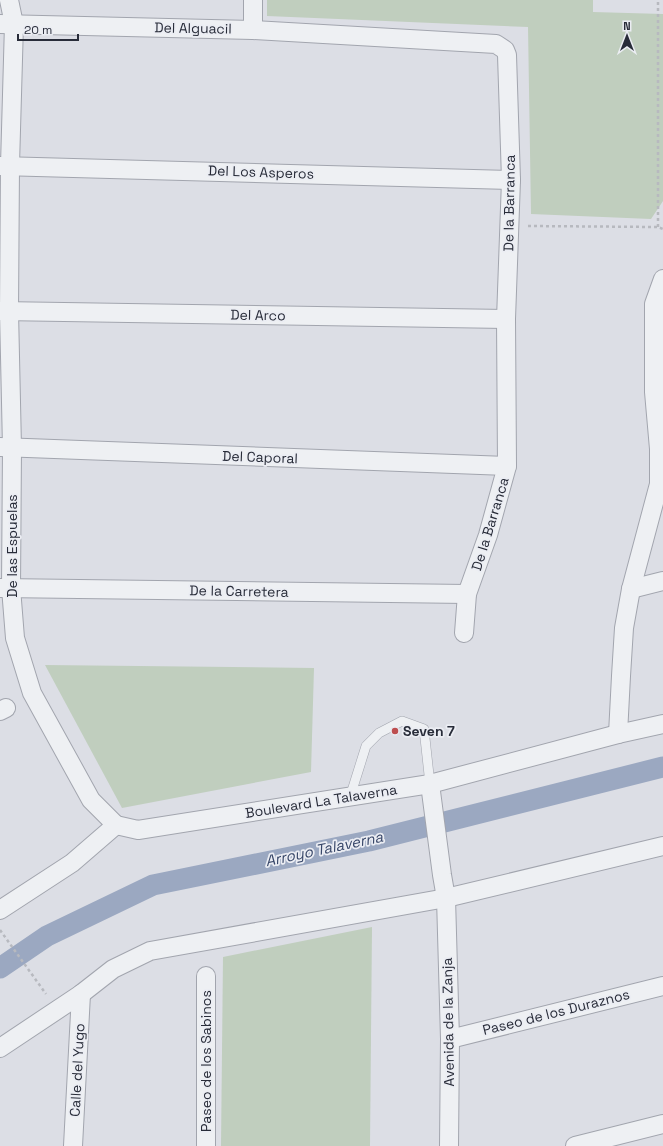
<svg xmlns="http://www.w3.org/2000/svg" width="663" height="1146" font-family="'Space Grotesk',sans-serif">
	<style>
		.green { fill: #c0cebe }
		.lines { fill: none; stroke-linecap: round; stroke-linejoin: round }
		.canal { stroke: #9ba8c1; stroke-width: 21 }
		.lane-casing { stroke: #a2a5ae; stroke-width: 10 }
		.street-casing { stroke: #a2a5ae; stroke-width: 20 }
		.path { stroke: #b7b9bf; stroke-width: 2.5; stroke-dasharray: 3 3; stroke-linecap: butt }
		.lane { stroke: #eef0f3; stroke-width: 9 }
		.street { stroke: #eef0f3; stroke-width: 18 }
		.poi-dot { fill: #bd4e4f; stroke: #ebedf3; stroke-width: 1.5 }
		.labels { text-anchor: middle; stroke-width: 3.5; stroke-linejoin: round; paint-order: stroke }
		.street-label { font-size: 14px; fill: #282c39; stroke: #ebedf3 }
		.poi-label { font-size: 14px; font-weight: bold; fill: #282c39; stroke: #ebedf3; text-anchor: start }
		.water-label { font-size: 15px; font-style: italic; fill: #374668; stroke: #ebedf3 }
	</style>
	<rect width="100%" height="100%" fill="#dcdee5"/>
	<g class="green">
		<polygon points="267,0 593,0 593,12 663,14 663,201 651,219 531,214 528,27 267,16"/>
		<polygon points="45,665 314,668 311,772 122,808"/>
		<polygon points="372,927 370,1146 221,1146 223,957"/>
	</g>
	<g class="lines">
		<polyline class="canal" points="0,968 47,936 153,885 369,841 663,767"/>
		<g class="lane-casing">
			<polyline id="lane" points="350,797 366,746 379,733 402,721 424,729 430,784"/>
		</g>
		<g class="street-casing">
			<g id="street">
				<polyline points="9,0 14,24 10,165 9,311 12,448 11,588 15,638 32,693 91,800 116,825"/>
				<polyline points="0,24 253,30 496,44 505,50 507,55 511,180 506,319 507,466 488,535 467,594 464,633"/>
				<polyline points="253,30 253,0"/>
				<polyline points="0,166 511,180"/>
				<polyline points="0,311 506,319"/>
				<polyline points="0,447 507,466"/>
				<polyline points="0,588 467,594"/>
				<polyline points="631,589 663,581"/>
				<polyline points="0,711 6,708"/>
				<polyline points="618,734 621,676 624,628 631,589 659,484 659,449 654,392 654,304 663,279"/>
				<polyline points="430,784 442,875 446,898 450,1039 449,1146"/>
				<polyline points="116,825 138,830 430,784 618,734 663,724"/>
				<polyline points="0,910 72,863 116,825"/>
				<polyline points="450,1039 663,986"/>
				<polyline points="0,1048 81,994 113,969 150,951 446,898 663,846"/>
				<polyline points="73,1146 81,994"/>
				<polyline points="206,1146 206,976"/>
				<polyline points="575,1146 663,1124"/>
			</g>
		</g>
		<g class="path">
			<polyline points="528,226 658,227 663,229"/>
			<polyline points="658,227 658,0"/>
			<polyline points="0,930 46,994"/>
		</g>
		<use href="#lane" class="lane"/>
		<use href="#street" class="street"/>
	</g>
	<circle class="poi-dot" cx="395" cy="731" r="4"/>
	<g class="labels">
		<g class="street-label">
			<text transform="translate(193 28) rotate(1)" y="5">Del Alguacil</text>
			<text transform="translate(261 172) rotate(2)" y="5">Del Los Asperos</text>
			<text transform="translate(509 203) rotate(-89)" y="5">De la Barranca</text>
			<text transform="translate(258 315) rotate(1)" y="5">Del Arco</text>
			<text transform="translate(260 457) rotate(2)" y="5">Del Caporal</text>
			<text transform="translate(490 524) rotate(-73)" y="5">De la Barranca</text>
			<text transform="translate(12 546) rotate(-90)" y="5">De las Espuelas</text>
			<text transform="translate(239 591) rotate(1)" y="5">De la Carretera</text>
			<text transform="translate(321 801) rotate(-9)" y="5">Boulevard La Talaverna</text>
			<text transform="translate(556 1012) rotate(-14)" y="5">Paseo de los Duraznos</text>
			<text transform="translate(448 1022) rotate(-91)" y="5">Avenida de la Zanja</text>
			<text transform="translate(206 1061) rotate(-90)" y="5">Paseo de los Sabinos</text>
			<text transform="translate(77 1070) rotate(-87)" y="5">Calle del Yugo</text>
		</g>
		<g class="poi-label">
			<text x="403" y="736">Seven 7</text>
		</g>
		<g class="water-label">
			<text transform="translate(324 849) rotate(-12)" y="5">Arroyo Talaverna</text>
		</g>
	</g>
	<g transform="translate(627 36)" stroke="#ebedf3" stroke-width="3" paint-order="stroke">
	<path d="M0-3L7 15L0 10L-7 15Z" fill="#282c39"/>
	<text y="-6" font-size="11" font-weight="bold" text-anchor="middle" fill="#282c39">N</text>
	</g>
	<path d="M18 34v6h60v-6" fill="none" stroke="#282c39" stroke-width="2"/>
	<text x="24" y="34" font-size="12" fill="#282c39" stroke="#ebedf3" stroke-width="3" paint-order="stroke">20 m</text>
</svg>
